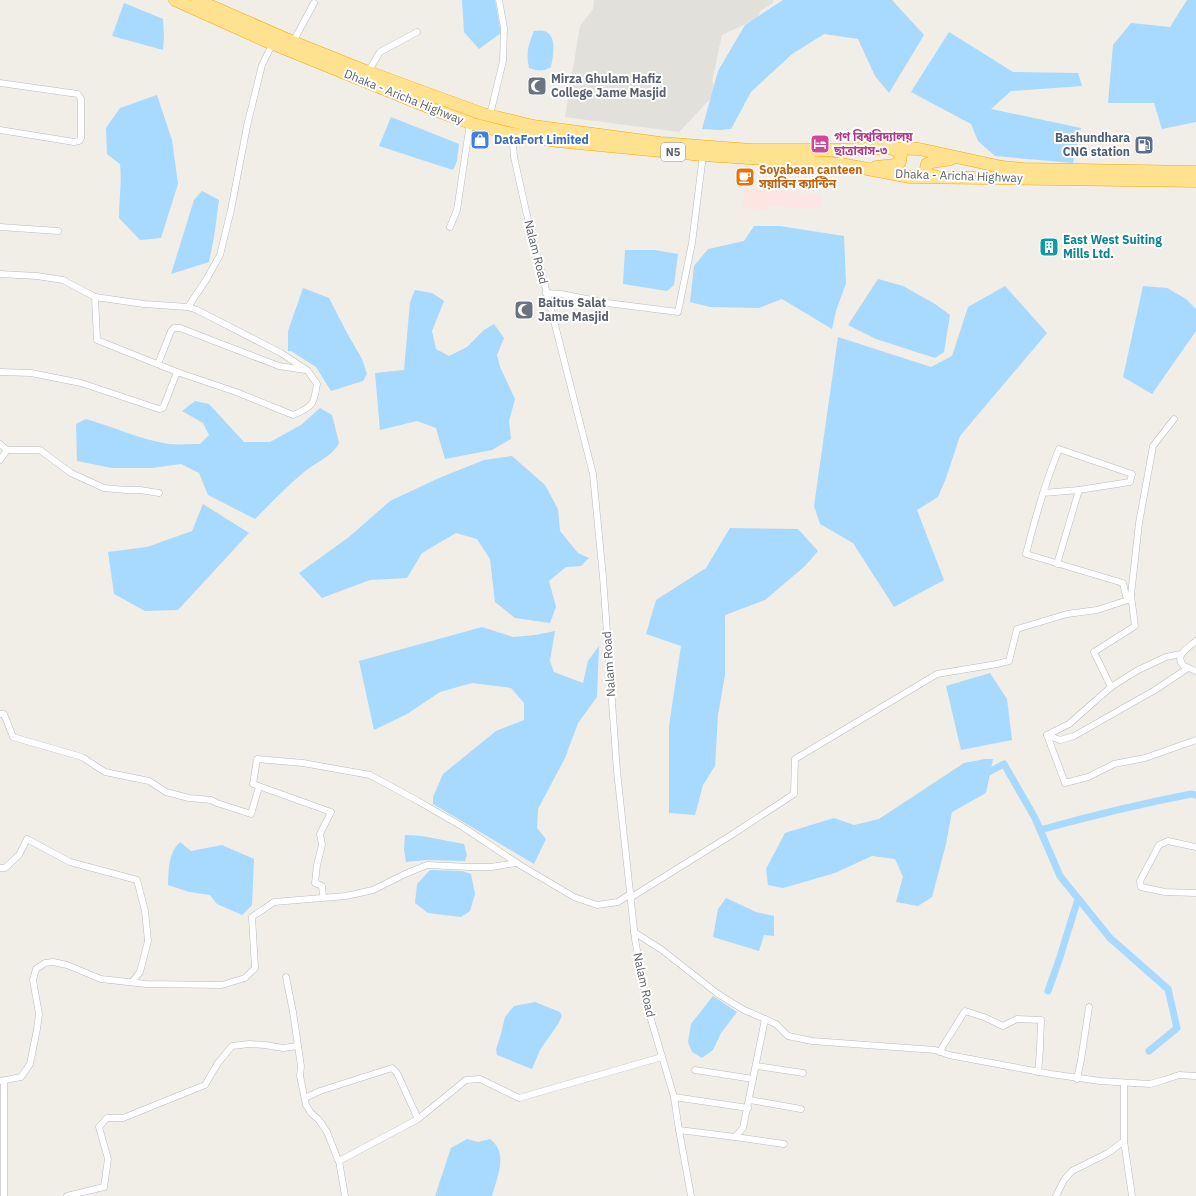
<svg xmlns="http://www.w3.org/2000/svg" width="1196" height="1196" font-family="'IBM Plex Sans','Noto Sans Bengali',sans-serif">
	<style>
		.industrial { fill: #e1e0da }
		.medical { fill: #fde5e3 }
		.water { fill: #a8d9ff }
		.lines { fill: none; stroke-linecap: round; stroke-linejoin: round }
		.canal { stroke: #a8d9ff; stroke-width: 7 }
		.street-casing { stroke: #b8bcc0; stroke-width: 7 }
		.highway-casing { stroke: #f7a900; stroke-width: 13 }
		.street { stroke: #fff; stroke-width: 6 }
		.highway { stroke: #ffe28f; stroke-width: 12 }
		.labels { text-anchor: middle; stroke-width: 4; stroke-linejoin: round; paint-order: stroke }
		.shield { fill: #fff; stroke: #8e9195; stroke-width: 1 }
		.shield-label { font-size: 11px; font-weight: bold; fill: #5d6267 }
		.worship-label { font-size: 12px; font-weight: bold; fill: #5b616d; stroke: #fff; text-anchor: start }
		.street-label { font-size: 12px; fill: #5d6267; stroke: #fff }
		.hotel-label { font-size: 12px; font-weight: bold; fill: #b23c85; stroke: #fff; text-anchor: start }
		.service-label { font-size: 12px; font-weight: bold; fill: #4e5e75; stroke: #fff; text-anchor: end }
		.shop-label { font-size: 12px; font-weight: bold; fill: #366cbe; stroke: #fff; text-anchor: start }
		.food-label { font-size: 12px; font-weight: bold; fill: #c56008; stroke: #fff; text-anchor: start }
		.culture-label { font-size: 12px; font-weight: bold; fill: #0d838f; stroke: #fff; text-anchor: start }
	</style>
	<rect width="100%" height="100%" fill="#f0eee6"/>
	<polygon class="industrial" points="594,0 773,0 773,3 760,11 758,18 722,35 712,81 717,92 679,132 565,117 580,26 593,9"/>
	<polygon class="medical" points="744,188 822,195 820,209 769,206 768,210 743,208"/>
	<g class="water">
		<polygon points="462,0 495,0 501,33 479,49 464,32"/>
		<polygon points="783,0 892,0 924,35 889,93 875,76 858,39 824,34 792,54 751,92 731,129 720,130 702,129 718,71 745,25"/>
		<polygon points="1187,0 1196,0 1196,122 1162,129 1154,103 1108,103 1113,45 1131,23 1170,27"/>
		<polygon points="124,3 163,19 164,37 163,50 112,36"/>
		<path d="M534,31C537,31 541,30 544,31C558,35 553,57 551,67C543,72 537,71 529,68C526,52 528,45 534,31Z"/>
		<polygon points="949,32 1013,72 1078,73 1082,86 1011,91 991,109 1081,128 1073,163 995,156 978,141 971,124 911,92"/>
		<path d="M157,95L172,140L178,184L161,238L140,240L119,218C119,199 122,182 120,164L107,154L106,128L120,108Z"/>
		<polygon points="391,117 459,144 457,161 453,170 379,146"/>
		<polygon points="202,191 219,200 214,237 209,262 171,274 194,200"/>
		<polygon points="754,226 780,226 844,236 846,283 836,311 832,329 782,299 759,308 710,307 690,302 694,266 708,249 744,241"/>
		<polygon points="625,250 655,250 678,254 674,285 667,291 623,284"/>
		<polygon points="878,279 903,286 935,304 950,315 944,352 935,358 876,339 848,325"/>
		<polygon points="1005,286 1047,333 960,436 946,478 938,497 917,510 944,580 894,607 853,543 820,524 814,506 838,337 931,367 952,356 968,307"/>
		<polygon points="1143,286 1167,288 1186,299 1196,309 1196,331 1152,394 1123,377"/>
		<polygon points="303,288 329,298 347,333 362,359 367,374 363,381 331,391 316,367 291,351 288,351 288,331"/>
		<polygon points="415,290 432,293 444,301 432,331 436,349 449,356 467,347 484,330 494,324 504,338 497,355 500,367 515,399 509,421 511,439 492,450 445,459 436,428 417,421 380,430 375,373 404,370 410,302"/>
		<path d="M195,401L209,404L244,442H270L301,425L320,408L332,415L339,443C332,457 314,463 303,473C286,487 271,503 255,519L208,495L199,473L181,464L152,468H112L77,461L76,424L86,419C114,427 141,440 169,444C179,445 190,444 200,444L209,435L203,423L182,411Z"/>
		<polygon points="512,456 545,485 558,509 560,531 578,553 589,558 581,566 566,567 549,581 556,607 550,623 515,618 495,602 490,559 477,539 456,533 422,553 407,578 370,580 322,598 299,573 349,537 390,501 439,478 484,460"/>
		<polygon points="203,504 249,533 178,610 145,611 114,594 108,552 147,547 192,531"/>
		<polygon points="730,528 798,529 818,551 805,566 765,600 725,615 725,675 718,715 715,766 703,785 695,815 669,813 669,726 681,646 646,634 656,600 706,568"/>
		<polygon points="482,627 513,637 535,635 555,631 550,661 554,672 583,683 588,661 599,646 597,697 578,723 565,758 538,809 537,828 546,839 534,864 433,804 433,797 443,774 496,731 524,720 524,703 511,688 472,683 440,692 407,714 374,730 359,661"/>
		<polygon points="990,673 1007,699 1012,740 961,750 946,686"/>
		<polygon points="985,759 993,759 986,793 952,812 946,844 932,897 918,906 896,902 903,877 895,859 872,856 835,873 783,888 768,885 766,869 785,833 834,818 854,825 879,819 964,763"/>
		<polygon points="405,835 422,836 464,844 467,855 465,861 426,860 406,862 404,849"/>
		<path d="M180,842L191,851L222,845L254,859L252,905L242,915L217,904L210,895L189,892L168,885C169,870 168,853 180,842Z"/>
		<polygon points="430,870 462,871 471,874 475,894 470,911 461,917 428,913 415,903 417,884"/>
		<polygon points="726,898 756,912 774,916 774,936 764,935 759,951 713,937 718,909"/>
		<polygon points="713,996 737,1012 721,1033 713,1050 702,1058 692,1052 688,1042 691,1024"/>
		<polygon points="535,1002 560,1012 562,1016 558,1024 540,1050 532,1069 497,1055 496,1049 501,1034 505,1017 514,1006"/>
		<path d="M467,1139L478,1142L490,1139C509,1153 497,1177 492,1196H435L451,1148Z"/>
	</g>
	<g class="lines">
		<g class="canal">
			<polyline points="983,775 1004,764 1035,818 1060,876 1110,938 1168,989 1177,1028 1149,1051"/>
			<path d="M1040,830C1090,816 1140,804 1191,794L1196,795"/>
			<polyline points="1048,991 1059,960 1078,899"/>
		</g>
		<g class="street-casing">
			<g id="street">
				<polyline points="293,42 314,3"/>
				<polyline points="368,72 380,52 417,32"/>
				<polyline points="0,83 78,94 81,99 81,138 79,141 74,142 0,130"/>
				<polyline points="490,115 503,61 504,28 499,0"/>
				<polyline points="512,134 514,157 526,211 593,474 603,577 617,771 635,939 647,1006 674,1097 679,1130 691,1196"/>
				<polyline points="0,227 58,231"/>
				<polyline points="450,227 457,210 470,123"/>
				<polyline points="0,274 37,276 63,280 95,297"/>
				<polyline points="546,293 561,294 607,303 678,312 692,243 703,155"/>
				<polyline points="158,364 171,331 174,328 180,328 279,366 305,370"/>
				<polyline points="0,372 31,373 81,383 159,409 163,408 177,372 97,340 95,297 144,304 188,307 206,280 220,255 231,210 247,126 262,65 273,43"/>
				<path d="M177,372L236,392L293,415C313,407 314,404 317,384L308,371L281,353L197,310L188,307"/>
				<polyline points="0,444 7,450 0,460"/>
				<polyline points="7,450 40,450 71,473 104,488 126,490 140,490 159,493"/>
				<path d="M1043,493L1079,490L1130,482L1132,474L1059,449C1045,483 1035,518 1026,554L1123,583L1126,596L1131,595L1135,626L1094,652L1111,687"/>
				<polyline points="1057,564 1079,490"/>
				<polyline points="1131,595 1139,523 1153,446 1174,419"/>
				<path d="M1196,641C1189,647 1173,656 1184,666L1196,671"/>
				<polyline points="1188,668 1155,690 1074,736 1060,740 1047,735 1065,783 1088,777 1114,764 1145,758 1196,740"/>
				<polyline points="0,714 4,714 13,737 82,757 105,772 149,781 166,792 189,798 211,800 217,803 251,814 259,787"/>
				<polyline points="1047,735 1069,724 1111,687 1138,670 1166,657 1181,654"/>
				<polyline points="1196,847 1168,841 1159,845 1140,881 1141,887 1165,892 1196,893"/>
				<polyline points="0,868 5,868 19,855 27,839 70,862 137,880 145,911 148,941 140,972 132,982"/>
				<polyline points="323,897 322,886 315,883 317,865 322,845 320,834 331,812 253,784 257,759 303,763 370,775 418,801 463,827 520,865 574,897 597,905 618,902 630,894"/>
				<polyline points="630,898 733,834 794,794 795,759 937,674 997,664 1009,661 1017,629 1067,614 1097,610 1131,599"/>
				<polyline points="634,932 662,950 718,994 744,1010 765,1019 743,1128 735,1137 679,1130"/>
				<polyline points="286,977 293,1012 301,1066 300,1076 306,1105 311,1113 319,1120 327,1132 338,1160 339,1161 345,1196"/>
				<polyline points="765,1019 776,1024 788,1036 812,1041 935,1050 949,1055 1051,1074 1100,1081 1150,1084 1164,1080 1179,1075 1196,1076"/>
				<polyline points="940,1052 943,1046 965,1011 984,1017 1003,1026 1017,1019 1041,1020 1040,1049 1038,1072"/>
				<polyline points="757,1066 803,1073"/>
				<polyline points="695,1070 753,1079"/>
				<polyline points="1077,1079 1081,1060 1089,1007"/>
				<polyline points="0,1081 21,1077 30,1064 37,1029 39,1014 33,980 36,969 45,963 53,962 67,965 101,979 146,984 222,985 245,978 255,968 252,917 274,902 346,896 373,890 405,874 427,865 470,867 491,867 516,863"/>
				<polyline points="4,1081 4,1196"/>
				<polyline points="1124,1083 1124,1141 1132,1196"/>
				<polyline points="674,1097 748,1108"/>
				<polyline points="305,1098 320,1091 392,1068 397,1073 418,1119"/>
				<polyline points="750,1100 801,1109"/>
				<polyline points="735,1137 784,1144"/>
				<polyline points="339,1161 418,1119 466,1080 480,1079 519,1098 662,1057"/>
				<polyline points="67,1196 104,1187 108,1159 99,1127 107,1118 123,1118 205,1085 218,1063 232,1046 249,1044 265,1045 283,1048 298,1046"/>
				<polyline points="1056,1196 1064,1180 1072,1171 1108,1153 1124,1141"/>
			</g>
		</g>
		<g class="highway-casing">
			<g id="highway">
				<polyline points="175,0 266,41 443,113 473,124 508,133 557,141 703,155 841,164 910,177 1196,181"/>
				<polyline points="197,0 293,42 368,72 483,114 533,126 660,143 751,150 834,150 884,148 919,149 1002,167 1023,169 1196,172"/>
				<polyline points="876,167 895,165 900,162 901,154 892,148"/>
				<polyline points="937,177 930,175 926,173 926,169 927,164 932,162 951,159"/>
			</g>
		</g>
		<use href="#street" class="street"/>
		<use href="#highway" class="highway"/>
	</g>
	<defs>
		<g id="mosque-square" transform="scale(1)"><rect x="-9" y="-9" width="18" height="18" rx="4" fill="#6b7280" stroke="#fff"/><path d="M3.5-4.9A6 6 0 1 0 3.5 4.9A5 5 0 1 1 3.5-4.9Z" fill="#fff"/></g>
		<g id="shop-square" transform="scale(1)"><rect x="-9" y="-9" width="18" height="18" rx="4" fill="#3f7fe0" stroke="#fff"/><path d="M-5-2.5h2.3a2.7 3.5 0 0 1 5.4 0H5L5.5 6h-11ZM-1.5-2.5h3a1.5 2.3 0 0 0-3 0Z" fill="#fff"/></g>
		<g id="hotel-square" transform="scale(1)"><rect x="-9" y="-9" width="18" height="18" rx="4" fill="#d1479c" stroke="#fff"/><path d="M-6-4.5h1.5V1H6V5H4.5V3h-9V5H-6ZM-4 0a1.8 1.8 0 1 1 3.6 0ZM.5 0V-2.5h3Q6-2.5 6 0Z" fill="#fff"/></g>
		<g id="fuel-square" transform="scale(1)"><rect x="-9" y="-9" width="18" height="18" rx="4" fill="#5c6f8a" stroke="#fff"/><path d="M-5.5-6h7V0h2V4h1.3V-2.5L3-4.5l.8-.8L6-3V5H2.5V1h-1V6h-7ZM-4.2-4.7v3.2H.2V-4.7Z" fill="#fff"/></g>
		<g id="cafe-square" transform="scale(1)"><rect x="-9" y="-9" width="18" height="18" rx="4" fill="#e8710a" stroke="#fff"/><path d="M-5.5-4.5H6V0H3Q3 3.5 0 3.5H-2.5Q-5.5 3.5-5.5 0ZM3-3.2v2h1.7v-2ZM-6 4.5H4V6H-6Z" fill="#fff"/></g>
		<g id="building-square" transform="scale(1)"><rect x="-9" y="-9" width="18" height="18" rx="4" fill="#0f9aa8" stroke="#fff"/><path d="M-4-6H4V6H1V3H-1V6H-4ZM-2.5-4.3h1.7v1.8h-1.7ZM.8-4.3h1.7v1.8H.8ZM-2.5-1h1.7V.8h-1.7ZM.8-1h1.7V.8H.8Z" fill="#fff"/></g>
	</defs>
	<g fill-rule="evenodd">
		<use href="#mosque-square" x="537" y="86"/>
		<use href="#shop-square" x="480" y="140"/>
		<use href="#hotel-square" x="820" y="144"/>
		<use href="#fuel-square" x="1144" y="145"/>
		<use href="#cafe-square" x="745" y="177"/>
		<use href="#building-square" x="1049" y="247"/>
		<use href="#mosque-square" x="524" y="310"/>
	</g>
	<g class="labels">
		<rect class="shield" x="661" y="143" width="24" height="18" rx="3"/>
		<g class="shield-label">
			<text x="673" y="156">N5</text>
		</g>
		<g class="worship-label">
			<text x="551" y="83">Mirza Ghulam Hafiz<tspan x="551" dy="14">College Jame Masjid</tspan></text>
			<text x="538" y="307">Baitus Salat<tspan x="538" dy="14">Jame Masjid</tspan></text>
		</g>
		<g class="street-label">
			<text transform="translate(404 97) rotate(22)" y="4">Dhaka - Aricha Highway</text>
			<text transform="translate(959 176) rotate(2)" y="4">Dhaka - Aricha Highway</text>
			<text transform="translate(536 252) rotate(76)" y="4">Nalam Road</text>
			<text transform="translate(609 664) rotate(-94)" y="4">Nalam Road</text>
			<text transform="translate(644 985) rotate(78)" y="4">Nalam Road</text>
		</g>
		<g class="hotel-label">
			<text x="834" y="141">গণ বিশ্ববিদ্যালয়<tspan x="834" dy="14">ছাত্রাবাস-৩</tspan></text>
		</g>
		<g class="service-label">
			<text x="1130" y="142">Bashundhara<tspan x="1130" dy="14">CNG station</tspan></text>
		</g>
		<g class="shop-label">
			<text x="494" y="144">DataFort Limited</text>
		</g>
		<g class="food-label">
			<text x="759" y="174">Soyabean canteen<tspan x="759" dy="14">সয়াবিন ক্যান্টিন</tspan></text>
		</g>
		<g class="culture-label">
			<text x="1063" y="244">East West Suiting<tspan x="1063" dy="14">Mills Ltd.</tspan></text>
		</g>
	</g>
</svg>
